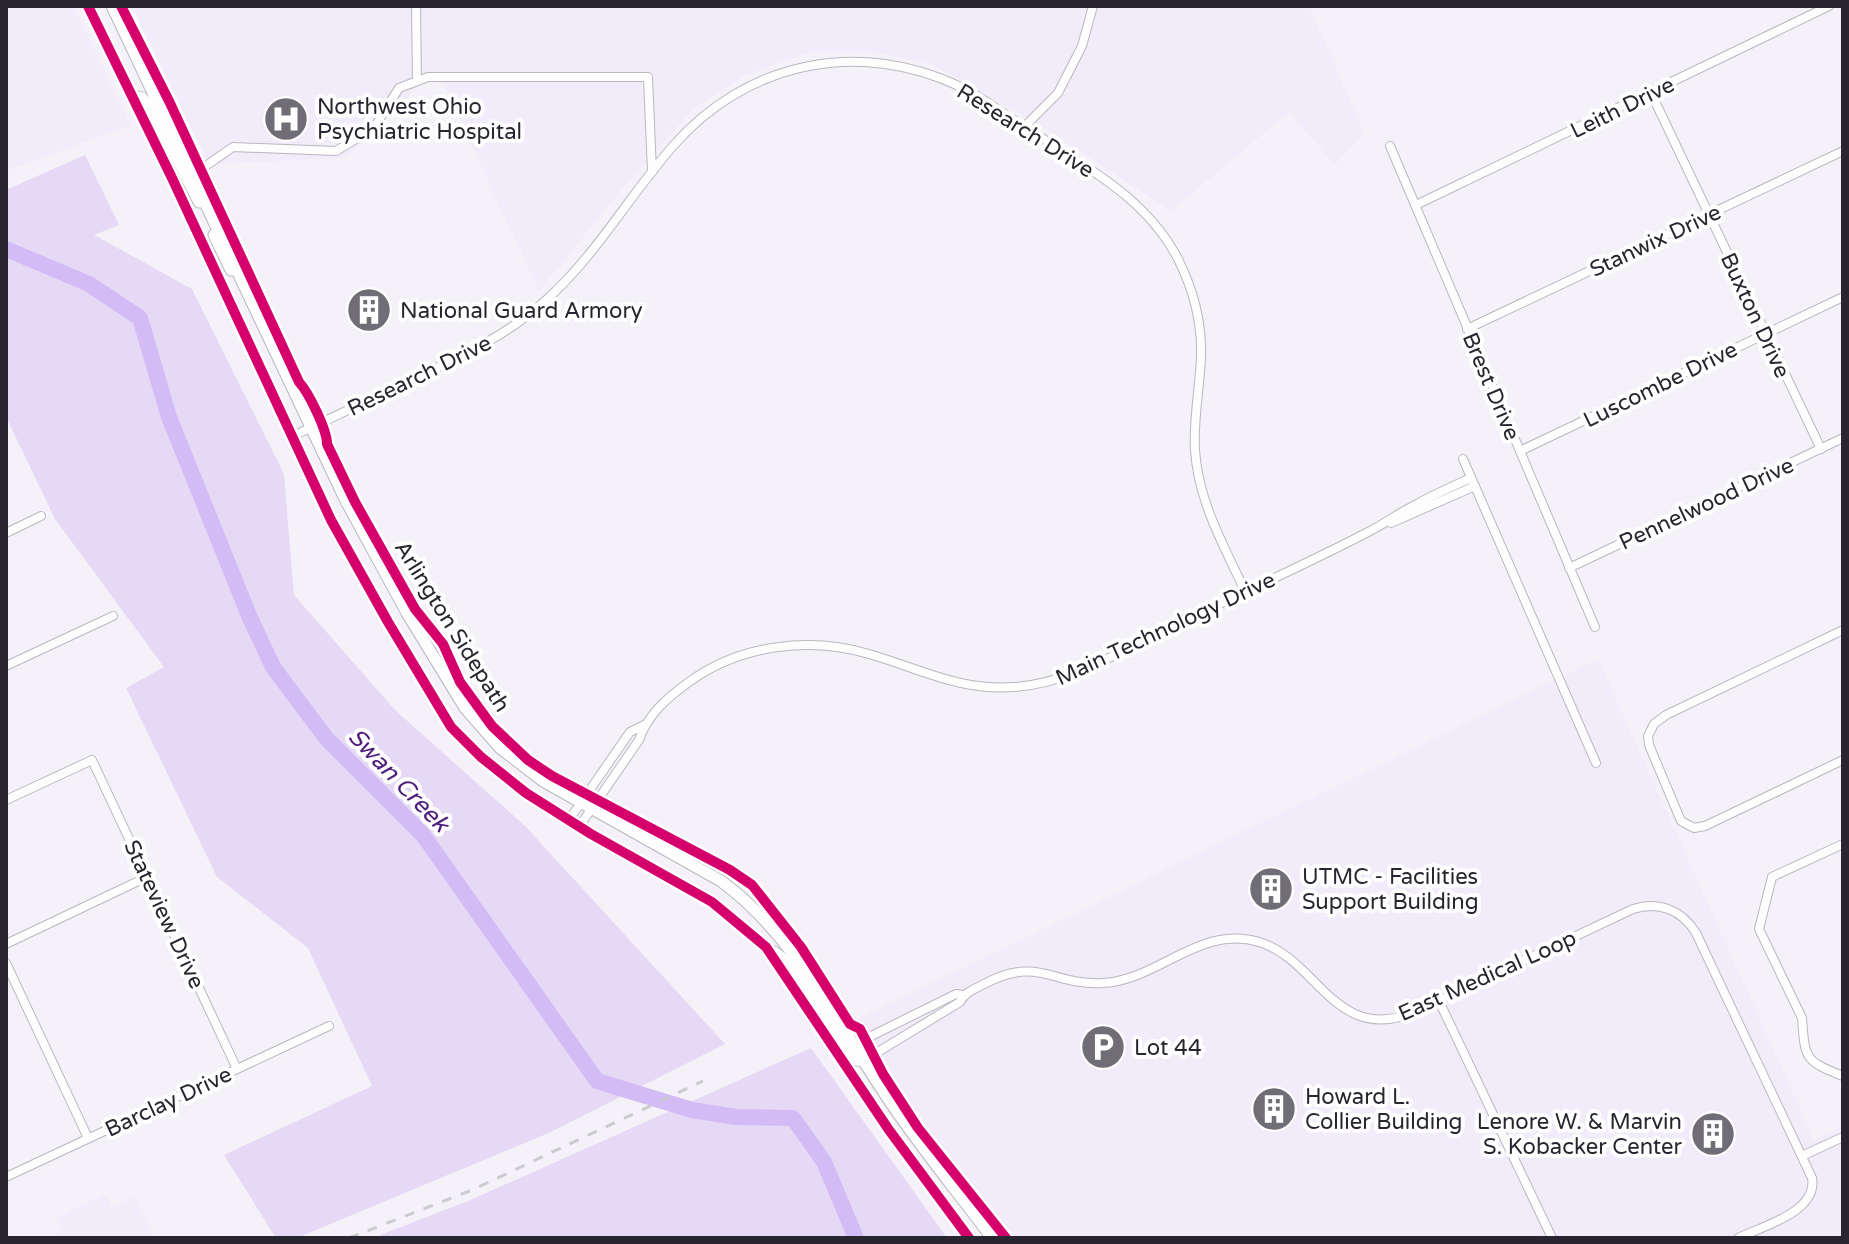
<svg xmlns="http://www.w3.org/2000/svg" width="1849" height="1244" font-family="'Varela Round',sans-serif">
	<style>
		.built { fill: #f1ebfa }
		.green { fill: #e5d9f6 }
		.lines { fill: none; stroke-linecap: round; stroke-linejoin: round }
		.river { stroke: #d3bbf6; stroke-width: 16 }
		.street-casing { stroke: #bab7bf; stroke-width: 10 }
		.secondary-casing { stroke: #bab7bf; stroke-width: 13 }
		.street { stroke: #fdfdfe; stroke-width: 8 }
		.secondary { stroke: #fdfdfe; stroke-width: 11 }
		.rail { stroke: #cccbce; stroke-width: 3; stroke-dasharray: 10 10; stroke-linecap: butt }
		.cycleway-casing { stroke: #fefefe; stroke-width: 15 }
		.cycleway { stroke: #d6006c; stroke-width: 10 }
		.labels { text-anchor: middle; stroke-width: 8; stroke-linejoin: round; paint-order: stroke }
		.poi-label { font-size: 22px; fill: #292530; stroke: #fefefe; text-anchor: start }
		.street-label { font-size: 22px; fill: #292530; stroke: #fefefe }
		.water-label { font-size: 24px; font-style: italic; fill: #4f1e7d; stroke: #fefefe }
	</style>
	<rect width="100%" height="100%" fill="#f4f2f8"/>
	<g class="built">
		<polygon points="6,6 73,6 131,125 6,171"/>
		<polygon points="132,6 1309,6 1364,134 1335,165 1289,112 1171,211 1040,125 933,65 876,52 810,52 746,75 694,108 632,177 539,291 441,78 423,81 346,158 209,164"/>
		<polygon points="1598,659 1814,1140 1843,1126 1843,1238 1008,1238 990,1207 934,1140 889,1076 856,1020"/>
		<polygon points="105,1194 111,1208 134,1197 153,1238 50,1238 65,1231 58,1217"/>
	</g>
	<g class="green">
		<polygon points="85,155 119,225 94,235 192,289 284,474 294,595 395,710 525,826 725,1044 551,1132 297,1238 276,1238 224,1155 372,1086 308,948 217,877 126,688 164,667 55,519 6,417 6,190"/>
		<polygon points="811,1048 947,1238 383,1238 380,1235 468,1201"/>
	</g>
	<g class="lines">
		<polyline class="river" points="6,249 89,284 140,318 169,417 250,618 273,667 326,738 423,835 597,1081 692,1110 736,1117 793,1118 824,1162 856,1238"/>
		<g class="street-casing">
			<g id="street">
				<polyline points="416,6 417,81"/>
				<polyline points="1651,93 1821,449"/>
				<polyline points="1024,127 1058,93 1082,46 1093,6"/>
				<polyline points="1390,146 1595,627"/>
				<polyline points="194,174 233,147 336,151 374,128 399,88 428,77 648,77 652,172"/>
				<polyline points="1416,205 1829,6"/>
				<polyline points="1467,329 1843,151"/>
				<path d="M291,437C333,417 374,398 415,378C462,356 506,336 545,301C595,257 629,196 673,146C746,62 859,38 961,87C984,98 1006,116 1028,129C1084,166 1146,197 1178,259C1193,289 1202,323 1201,356C1200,388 1193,419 1195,450C1198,501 1224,546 1245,591"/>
				<polyline points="1520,451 1843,297"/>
				<polyline points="1463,459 1596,763"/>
				<polyline points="1391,523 1475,486"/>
				<polyline points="6,533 41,516"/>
				<polyline points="1569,568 1843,438"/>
				<polyline points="1843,630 1666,715 1654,724 1648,736 1649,745 1681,821 1694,828 1705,826 1843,760"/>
				<polyline points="6,666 113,616"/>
				<polyline points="6,800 92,760 237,1069"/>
				<polyline points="569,820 630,732 644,725"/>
				<path d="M579,827L639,740C647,715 668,697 689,682C740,645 809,636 869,654C921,669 958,691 1015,687C1070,683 1119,652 1167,629C1235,596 1303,566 1370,531C1386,523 1400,512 1417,504C1435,494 1453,486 1471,478"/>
				<path d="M1843,844L1772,877L1759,929L1802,1018C1805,1058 1804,1061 1843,1076"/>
				<polyline points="6,944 147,877"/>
				<polyline points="6,963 88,1138"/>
				<polyline points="1439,1001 1552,1238"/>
				<polyline points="853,1045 956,994 964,995"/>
				<path d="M863,1061L960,1002C965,992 975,989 984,984C1039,955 1053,986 1103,983C1159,980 1200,924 1259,942C1318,959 1335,1047 1417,1011L1633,909C1659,901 1682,910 1696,933L1812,1178C1818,1212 1763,1226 1738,1238"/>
				<polyline points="1802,1156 1843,1137"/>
				<polyline points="6,1177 329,1026"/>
			</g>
		</g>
		<g class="secondary-casing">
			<g id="secondary">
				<polyline points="88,6 172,178 331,520 388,622 451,727 481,757 526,793 591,834 712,902 766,947 889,1130 969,1238"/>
				<path d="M112,6L345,499L407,613L465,708L500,748L543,781L721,881C796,936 838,1025 889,1100C921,1148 958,1192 992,1238"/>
				<polyline points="132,96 142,98 150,106 199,202"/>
				<polyline points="214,235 231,270"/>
				<path d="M774,952C805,971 827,1021 846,1052L853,1059L863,1061"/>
			</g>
		</g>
		<use href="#street" class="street"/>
		<use href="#secondary" class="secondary"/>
		<polyline class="rail" points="349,1238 472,1190 703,1081"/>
		<g class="cycleway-casing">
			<g id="cycleway">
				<polyline points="88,6 172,178 331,520 388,622 451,727 481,757 526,793 591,834 712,902 766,947 889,1130 969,1238"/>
				<path d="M121,6L170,103L299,382C309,393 327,430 327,444L355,502L415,609L443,644L460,682L492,726L528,760L552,776L730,870L752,885L801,947L850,1024L860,1029L883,1074L918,1128L1006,1238"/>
			</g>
		</g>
		<use href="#cycleway" class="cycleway"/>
	</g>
	<defs>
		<g id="hospital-disc" transform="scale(2.3)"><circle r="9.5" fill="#706d76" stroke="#fefefe"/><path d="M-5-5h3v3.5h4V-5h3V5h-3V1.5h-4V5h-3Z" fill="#fff"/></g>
		<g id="building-disc" transform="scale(2.3)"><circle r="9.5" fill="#706d76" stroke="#fefefe"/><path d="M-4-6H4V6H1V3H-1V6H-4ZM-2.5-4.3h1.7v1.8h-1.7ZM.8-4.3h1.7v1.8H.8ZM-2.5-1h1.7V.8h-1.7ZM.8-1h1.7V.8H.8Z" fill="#fff"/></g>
		<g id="parking-disc" transform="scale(2.3)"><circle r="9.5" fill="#706d76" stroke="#fefefe"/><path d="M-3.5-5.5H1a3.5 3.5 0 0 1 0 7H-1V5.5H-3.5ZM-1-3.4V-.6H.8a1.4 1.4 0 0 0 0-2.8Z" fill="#fff"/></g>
	</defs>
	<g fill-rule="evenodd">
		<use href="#hospital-disc" x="286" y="119"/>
		<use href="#building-disc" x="369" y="310"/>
		<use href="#building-disc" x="1271" y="889"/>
		<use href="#parking-disc" x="1103" y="1047"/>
		<use href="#building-disc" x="1274" y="1109"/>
		<use href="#building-disc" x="1713" y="1134"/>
	</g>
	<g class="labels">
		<g class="poi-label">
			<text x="317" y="114">Northwest Ohio<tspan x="317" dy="25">Psychiatric Hospital</tspan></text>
			<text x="400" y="318">National Guard Armory</text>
			<text x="1302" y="884">UTMC - Facilities<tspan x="1302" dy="25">Support Building</tspan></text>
			<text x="1134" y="1055">Lot 44</text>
			<text x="1305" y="1104">Howard L.<tspan x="1305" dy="25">Collier Building</tspan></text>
			<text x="1682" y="1129" text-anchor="end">Lenore W. &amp; Marvin<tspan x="1682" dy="25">S. Kobacker Center</tspan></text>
		</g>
		<g class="street-label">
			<text transform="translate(1622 107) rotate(-26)" y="8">Leith Drive</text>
			<text transform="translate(1026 130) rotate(32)" y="8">Research Drive</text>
			<text transform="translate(1655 240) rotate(-25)" y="8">Stanwix Drive</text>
			<text transform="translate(1756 315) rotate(65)" y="8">Buxton Drive</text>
			<text transform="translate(419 375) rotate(-26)" y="8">Research Drive</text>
			<text transform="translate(1660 384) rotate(-26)" y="8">Luscombe Drive</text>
			<text transform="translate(1492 386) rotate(67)" y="8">Brest Drive</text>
			<text transform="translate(1706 503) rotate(-25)" y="8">Pennelwood Drive</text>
			<text transform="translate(453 626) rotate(58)" y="8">Arlington Sidepath</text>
			<text transform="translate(1165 628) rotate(-25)" y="8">Main Technology Drive</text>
			<text transform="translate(165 914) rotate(65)" y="8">Stateview Drive</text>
			<text transform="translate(1487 975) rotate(-24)" y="8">East Medical Loop</text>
			<text transform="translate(168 1101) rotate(-25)" y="8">Barclay Drive</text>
		</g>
		<g class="water-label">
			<text transform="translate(399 780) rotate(46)" y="8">Swan Creek</text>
		</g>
	</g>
	<rect width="1849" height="1244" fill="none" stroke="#292530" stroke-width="16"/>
</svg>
